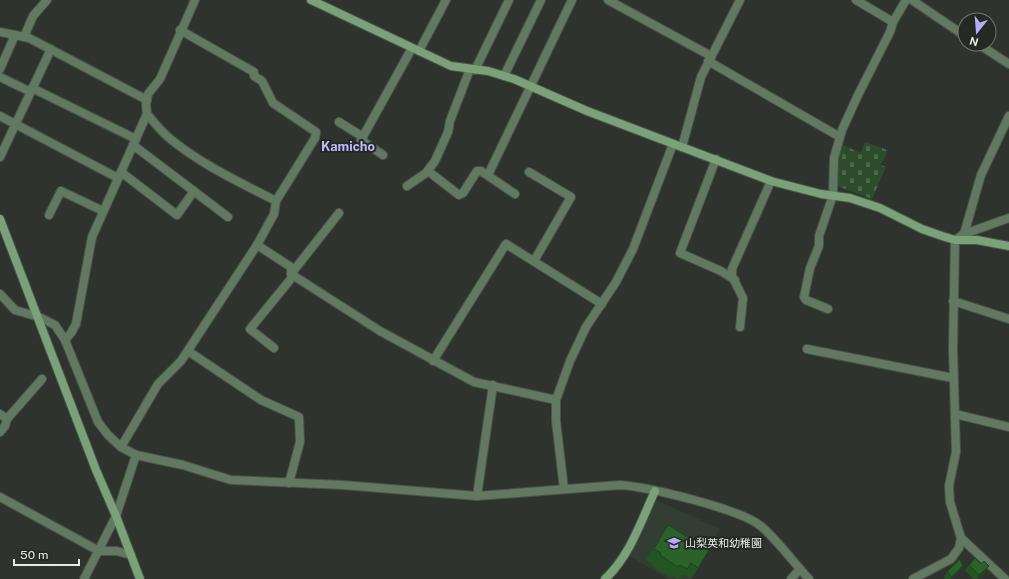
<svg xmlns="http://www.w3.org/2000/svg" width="1009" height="579" font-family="'Public Sans','Noto Sans JP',sans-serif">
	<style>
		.built { fill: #333e32 }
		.cemetery { fill: url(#cemetery-stones) }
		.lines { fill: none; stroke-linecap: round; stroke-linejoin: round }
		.street-casing { stroke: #4b514b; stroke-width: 10 }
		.secondary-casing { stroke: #4b514b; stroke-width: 10 }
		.street { stroke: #617960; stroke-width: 8 }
		.secondary { stroke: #7ba178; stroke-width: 8 }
		.wall { fill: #245423 }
		.shaded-wall { fill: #1d451d }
		.building { fill: #2a6229; stroke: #1d451d }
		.labels { text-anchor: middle; stroke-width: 4; stroke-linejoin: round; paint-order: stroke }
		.poi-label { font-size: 11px; fill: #e6eae6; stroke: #242a23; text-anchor: start }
		.quarter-label { font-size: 13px; font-weight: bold; fill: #c5b7fe; stroke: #242a23 }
	</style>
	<defs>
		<pattern id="cemetery-stones" width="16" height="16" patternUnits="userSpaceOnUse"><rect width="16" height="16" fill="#2c4c2b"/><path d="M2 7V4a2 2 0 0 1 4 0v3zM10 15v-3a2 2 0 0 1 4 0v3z" fill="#4b664a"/></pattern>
	</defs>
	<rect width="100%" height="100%" fill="#2e342d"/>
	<polygon class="built" points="656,500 720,529 692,579 668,579 630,556"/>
	<polygon class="cemetery" points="865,142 888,150 881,165 886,167 872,199 837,186 838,156 843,145 861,153"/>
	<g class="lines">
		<g class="street-casing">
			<g id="street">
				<polyline points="608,0 711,56"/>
				<polyline points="856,0 893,22"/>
				<polyline points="912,0 965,36"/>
				<polyline points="0,32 29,38 147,100"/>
				<polyline points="24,37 33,16 47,0"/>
				<polyline points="978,44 1009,64"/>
				<polyline points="419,51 446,0"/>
				<polyline points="708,61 840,137"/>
				<polyline points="0,69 15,35"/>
				<polyline points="475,70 509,0"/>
				<polyline points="504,76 541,0"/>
				<polyline points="0,77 31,92"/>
				<polyline points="32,88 136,139"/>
				<path d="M147,114C154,122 160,130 168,137C200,164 239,182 276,201"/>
				<polyline points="0,116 118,178"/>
				<polyline points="339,122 363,137"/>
				<polyline points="133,145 228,217"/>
				<polyline points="682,147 701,77 740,0"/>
				<polyline points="383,155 361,140 412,48"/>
				<polyline points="0,157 51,49"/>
				<polyline points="716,159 680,253 721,271 735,280"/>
				<polyline points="428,171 459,195 463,193 477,171 481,171 515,194"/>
				<polyline points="121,172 177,215 194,191"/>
				<polyline points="529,172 571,197 534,261"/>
				<polyline points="488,175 572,0"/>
				<polyline points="407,186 426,173 435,161 448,132 450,121 470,69"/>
				<polyline points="49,215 61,191 103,211"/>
				<polyline points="964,234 981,175 1009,116"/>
				<polyline points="257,245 291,267 291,274 380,331 474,382 556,400"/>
				<polyline points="291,274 339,213"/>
				<path d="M0,294L15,310L39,317L55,325L65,340L98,422L108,435L121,447L136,455L183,465L231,480L343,485L477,496L620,485C648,487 742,509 762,527C779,542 793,562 809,579"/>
				<polyline points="953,301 1009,319"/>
				<polyline points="828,309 806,300 804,297 810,268 819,246 819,236 833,195 834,158 842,130 858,95 890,32 893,22 906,0"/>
				<polyline points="740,327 743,298 732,276 732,269 771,181"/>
				<polyline points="65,340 71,333 76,324 92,237 147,114 146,104 148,94 160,79 195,0"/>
				<polyline points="274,348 250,329 294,275"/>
				<polyline points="807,349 953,378"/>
				<polyline points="188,351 261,400 299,417 300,442 289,483"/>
				<polyline points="433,361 506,244 602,304"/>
				<polyline points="0,414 7,419"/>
				<polyline points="955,414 1009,427"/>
				<polyline points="0,432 5,426 7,419 42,379"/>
				<polyline points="121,447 158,384 181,361 257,245 274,214 276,201 315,138 316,132 273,103 262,81 254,76 254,72 180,30"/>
				<polyline points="564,489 556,421 556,400 570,361 586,327 616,282 633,249 673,144"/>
				<polyline points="477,496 493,385"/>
				<polyline points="0,497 99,551 117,551 131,555"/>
				<polyline points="961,538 1005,579"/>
				<polyline points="84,579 116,516 136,455"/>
				<polyline points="791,579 800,569"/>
				<polyline points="913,579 951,559 959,548 961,538 950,502 949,486 956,452 953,349 955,240 964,234 1009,218"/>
			</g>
		</g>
		<g class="secondary-casing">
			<g id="secondary">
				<polyline points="311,0 451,66 488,71 514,79 587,111 771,181 821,194 850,198 880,208 922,229 942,236 955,240 977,240 1009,246"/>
				<polyline points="0,219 96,470 116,516 140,579"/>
				<path d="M605,579C630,556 641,521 655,491"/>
			</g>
		</g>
		<use href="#street" class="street"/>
		<use href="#secondary" class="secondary"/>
	</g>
	<g class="wall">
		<polygon points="668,525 698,568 690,579 683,574 680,579 677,579 672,576 671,578 652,566 653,564 646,560"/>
		<polygon points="969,565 985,572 978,579 973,579 965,570"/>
		<polygon points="963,566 959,571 951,579 945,579 944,576 948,571"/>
	</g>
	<g class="shaded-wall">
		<polygon points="963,566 959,571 951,579 950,579"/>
		<polygon points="989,566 985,572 977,579 979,575"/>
	</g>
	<g class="building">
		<polygon points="668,525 709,550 698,568 691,563 687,569 680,565 678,567 660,555 661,553 654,549"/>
		<polygon points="975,558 981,564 984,561 989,566 979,575 969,565"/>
		<polygon points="960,559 963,566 951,577 948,571"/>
	</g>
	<defs>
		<g id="school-bare" transform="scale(1.08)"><path d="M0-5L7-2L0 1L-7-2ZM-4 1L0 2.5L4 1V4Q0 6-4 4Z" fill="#baaaf6" stroke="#242a23" stroke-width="2.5" paint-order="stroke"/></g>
	</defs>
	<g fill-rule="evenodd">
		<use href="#school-bare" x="674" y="543"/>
	</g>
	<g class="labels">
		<g class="poi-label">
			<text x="685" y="547">山梨英和幼稚園</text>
		</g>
		<g class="quarter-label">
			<text x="348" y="151">Kamicho</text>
		</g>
	</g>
	<g transform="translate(977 32) rotate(197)"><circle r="19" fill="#242a23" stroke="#727771"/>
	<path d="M0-3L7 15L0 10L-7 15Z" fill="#baaaf6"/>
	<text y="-6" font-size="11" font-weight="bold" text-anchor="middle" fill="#e6eae6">N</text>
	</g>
	<path d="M14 559v6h65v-6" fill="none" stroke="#e6eae6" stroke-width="2"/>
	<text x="20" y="559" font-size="12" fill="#e6eae6" stroke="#242a23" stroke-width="3" paint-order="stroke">50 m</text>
</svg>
